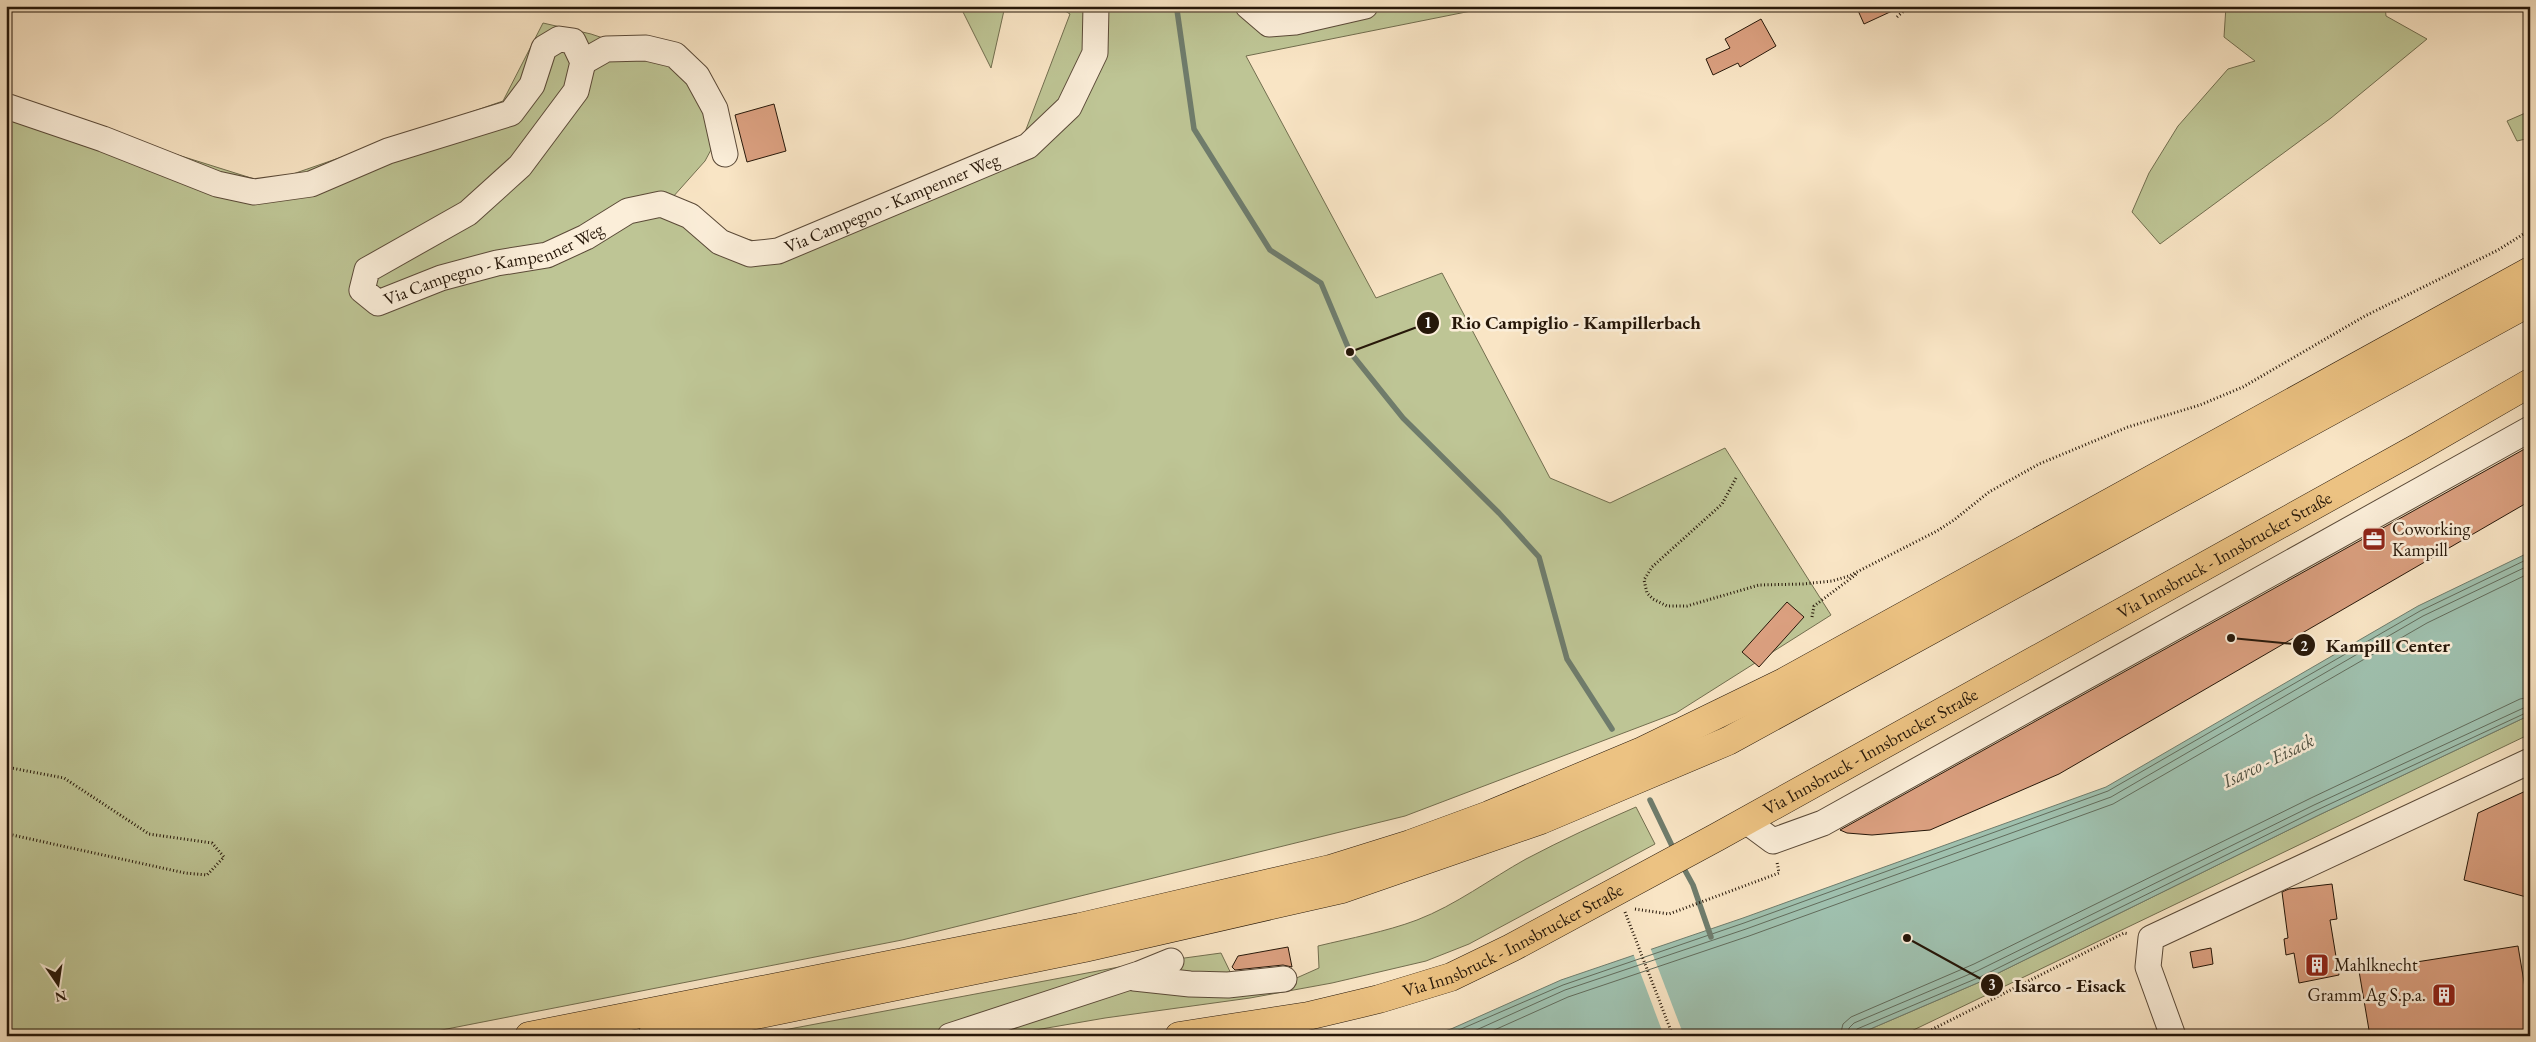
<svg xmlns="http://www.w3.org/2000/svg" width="2536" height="1042" font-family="'EB Garamond',serif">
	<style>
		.green { fill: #bec595; stroke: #726e4f }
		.water { fill: #9fc0ae; stroke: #6f7c6c }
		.pier { fill: #f9e5c5 }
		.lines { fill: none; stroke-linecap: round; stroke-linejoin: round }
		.shore { stroke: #626c5c; stroke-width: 1 }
		.stream { stroke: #6f7c6c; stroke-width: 5.5 }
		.building { fill: #da9f7f; stroke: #261709 }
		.minor-casing { stroke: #5b4a38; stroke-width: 27 }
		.major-casing { stroke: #261709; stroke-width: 29 }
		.highway-casing { stroke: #261709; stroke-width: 29 }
		.path { stroke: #261709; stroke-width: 3; stroke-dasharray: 1 2.5; stroke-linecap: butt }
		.minor { stroke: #fbeed9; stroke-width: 25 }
		.major { stroke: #ecc282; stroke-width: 28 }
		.highway { stroke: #ecc282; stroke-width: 28 }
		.labels { text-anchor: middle; stroke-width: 5; stroke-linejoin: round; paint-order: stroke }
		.street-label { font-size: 18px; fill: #261709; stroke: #fbeed9 }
		.poi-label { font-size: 18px; fill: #261709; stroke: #fbeed9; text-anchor: start }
		.water-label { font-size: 19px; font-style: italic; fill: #505243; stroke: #fbeed9 }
		.leader { fill: none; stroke: #261709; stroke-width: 2 }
		.callout-dot { fill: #261709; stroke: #fbeed9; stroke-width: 2 }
		.mark-label { font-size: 15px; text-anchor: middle; font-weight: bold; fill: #fff }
		.callout-label { font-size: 19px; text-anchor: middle; font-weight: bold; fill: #261709; stroke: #fbeed9; stroke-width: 5; stroke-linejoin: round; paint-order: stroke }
	</style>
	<rect width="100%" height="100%" fill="#f9e5c5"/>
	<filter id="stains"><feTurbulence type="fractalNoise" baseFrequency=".004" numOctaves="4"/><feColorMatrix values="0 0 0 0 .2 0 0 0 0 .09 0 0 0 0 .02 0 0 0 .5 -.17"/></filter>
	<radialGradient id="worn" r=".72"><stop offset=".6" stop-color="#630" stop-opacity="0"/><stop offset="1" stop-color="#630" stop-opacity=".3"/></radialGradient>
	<g class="green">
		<polygon points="960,6 1005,6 991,68"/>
		<polygon points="1057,6 1496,6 1246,56 1376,298 1442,273 1550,478 1610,503 1725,448 1831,615 1676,713 1405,816 902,940 411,1036 6,1036 6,101 267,183 503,101 543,23 591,34 651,54 694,78 713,146 705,161 672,198 713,220 733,236 768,244 1022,140 1070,14"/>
		<polygon points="2226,6 2385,6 2386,16 2427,39 2331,118 2160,244 2132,212 2149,173 2178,126 2228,69 2255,61 2224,37"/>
		<polygon points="2530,111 2530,138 2517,141 2507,121"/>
		<polygon points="2530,715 2530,734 1901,1036 1854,1036 1982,981 2319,815"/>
		<path d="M1636,807L1655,844L1469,944L1426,961L1332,983L1250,998L1105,1018L1001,1036H752L1119,967L1221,953L1238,988L1292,980L1319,968L1318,946C1351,938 1385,932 1417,920C1456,905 1490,879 1526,859C1562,840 1599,823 1636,807Z"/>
	</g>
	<polygon class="water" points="2530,552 2530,715 2319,815 1982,981 1854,1036 1429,1036 1451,1029 1561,980 1743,918 2106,787 2418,606"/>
	<polygon class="pier" points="1650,947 1684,1036 1664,1036 1633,953"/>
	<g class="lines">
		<g class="shore">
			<polyline points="1445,1036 1563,985 1744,923 2108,791 2420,611 2530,558"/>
			<polyline points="1463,1036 1565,990 1746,929 2111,797 2423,616 2530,565"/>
			<polyline points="1481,1036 1568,997 1749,936 2113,804 2427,623 2530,573"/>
			<polyline points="1840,1036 1843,1024 1851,1017 1974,964 2311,798 2520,699 2530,697"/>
			<polyline points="1848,1036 1849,1028 1854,1023 1977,971 2314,805 2530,705"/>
			<polyline points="1854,1036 1857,1029 1980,977 2317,810 2530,711"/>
		</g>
		<g class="stream">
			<polyline points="1175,6 1177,10 1194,129 1270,250 1321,283 1350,352 1403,418 1499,513 1539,557 1567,659 1612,729"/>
			<polyline points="1650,800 1675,852"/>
			<polyline points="1682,865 1693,885 1711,937"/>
		</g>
	</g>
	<g class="building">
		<polygon points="1856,6 1903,6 1864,24"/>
		<polygon points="1761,19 1776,46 1740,67 1738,63 1713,75 1706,59 1730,48 1725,39"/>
		<polygon points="774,104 786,151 747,162 735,115"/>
		<polygon points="2530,446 2530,501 2059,774 1930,830 1872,835 1847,833 1840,830"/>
		<polygon points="1787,602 1804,617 1759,667 1742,652"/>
		<polygon points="2530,789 2530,898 2464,880 2478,813"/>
		<polygon points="2332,884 2337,919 2330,920 2339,975 2299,983 2294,953 2286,955 2284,939 2288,938 2282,892 2289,889"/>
		<polygon points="2518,946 2530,1018 2530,1036 2370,1036 2359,971"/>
		<polygon points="1288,947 1292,967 1283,965 1235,970 1232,967 1238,956"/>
		<polygon points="2211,948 2213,964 2193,968 2190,952"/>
	</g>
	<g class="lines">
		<g class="minor-casing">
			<g id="minor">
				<polyline points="1248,6 1269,24 1295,22 1365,6"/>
				<polyline points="583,62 606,49 646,48 675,55 697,76 715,109 725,154"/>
				<path id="s1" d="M6,106L103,139L217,184L254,192L311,184L388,151L511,113L532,85L544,48L559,39L573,41L583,62L576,91L520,166L468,213L367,270L362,290L378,303L441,278L497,263L547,255L586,237L628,211L661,204L690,216L720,242L750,254L778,251L1028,146L1069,107L1095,53L1096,6"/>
				<polyline points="1746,821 1773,841 1823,823 2530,429"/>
				<polyline points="1134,978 1190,984 1228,985 1284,979"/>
				<polyline points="950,1036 1139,974 1171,961"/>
				<polyline points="2173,1036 2148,967 2151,938 2530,761"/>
			</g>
		</g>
		<g class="major-casing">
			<g id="major">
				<path id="s2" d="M1179,1036L1308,1016L1379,999L1451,977L1511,948L1717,837L2419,447L2530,383"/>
			</g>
		</g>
		<g class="highway-casing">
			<g id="highway">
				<polyline points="529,1036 1080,927 1330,869 1410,844 1489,815 1640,752 1784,682 2530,271"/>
				<polyline points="652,1036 1084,948 1342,889 1541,820 1728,741 2530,302"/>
			</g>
		</g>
		<g class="path">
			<polyline points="1897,17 1909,6"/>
			<polyline points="1736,478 1722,504 1652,567 1644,580 1647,593 1653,599 1667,606 1687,606 1759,585 1803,584 1832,581 1849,576 1937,531 1954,520 1989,492 2039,464 2128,427 2200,405 2243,387 2365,316 2498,250 2530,230"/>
			<polyline points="1812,617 1814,606 1858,573"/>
			<polyline points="6,767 64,778 149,834 212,843 224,857 207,875 185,873 12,835 6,837"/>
			<polyline points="1635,909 1669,914 1779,873 1777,862"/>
			<polyline points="1625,912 1673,1036"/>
			<polyline points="1919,1036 2124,933 2129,934"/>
		</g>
		<use href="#minor" class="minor"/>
		<use href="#major" class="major"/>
		<use href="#highway" class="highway"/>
	</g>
	<defs>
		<g id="office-square" transform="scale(1.25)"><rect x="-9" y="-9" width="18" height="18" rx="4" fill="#8f2418" stroke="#fbeed9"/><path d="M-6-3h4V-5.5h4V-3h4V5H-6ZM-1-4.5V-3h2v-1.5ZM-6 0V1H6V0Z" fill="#fff"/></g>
		<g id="building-square" transform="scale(1.25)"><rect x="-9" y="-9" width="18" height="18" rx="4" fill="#8f2418" stroke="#fbeed9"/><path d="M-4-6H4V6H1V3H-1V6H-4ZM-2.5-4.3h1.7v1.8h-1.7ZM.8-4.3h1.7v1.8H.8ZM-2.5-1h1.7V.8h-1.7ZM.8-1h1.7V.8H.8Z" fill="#fff"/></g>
	</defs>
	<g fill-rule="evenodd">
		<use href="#office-square" x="2374" y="539"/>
		<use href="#building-square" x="2317" y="965"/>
		<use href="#building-square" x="2444" y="995"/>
	</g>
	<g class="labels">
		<g class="street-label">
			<text dy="6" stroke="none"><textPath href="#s1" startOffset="1570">Via Campegno - Kampenner Weg</textPath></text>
			<text dy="6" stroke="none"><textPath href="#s1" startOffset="1135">Via Campegno - Kampenner Weg</textPath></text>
			<text dy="6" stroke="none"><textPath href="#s2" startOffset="1160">Via Innsbruck - Innsbrucker Straße</textPath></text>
			<text dy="6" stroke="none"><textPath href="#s2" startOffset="755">Via Innsbruck - Innsbrucker Straße</textPath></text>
			<text dy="6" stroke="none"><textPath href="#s2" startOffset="350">Via Innsbruck - Innsbrucker Straße</textPath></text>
		</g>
		<g class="poi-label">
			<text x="2392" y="535">Coworking<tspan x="2392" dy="21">Kampill</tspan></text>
			<text x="2334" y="971">Mahlknecht</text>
			<text x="2426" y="1001" text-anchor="end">Gramm Ag S.p.a.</text>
		</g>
		<g class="water-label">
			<text transform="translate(2268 760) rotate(-26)" y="7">Isarco - Eisack</text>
		</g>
	</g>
	<path class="leader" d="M1350 352L1428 323M2231 638L2304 645M1907 938L1992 985"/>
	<g class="callout-dot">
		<circle cx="1350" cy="352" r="5"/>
		<circle cx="2231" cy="638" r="5"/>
		<circle cx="1907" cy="938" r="5"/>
		<circle cx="1428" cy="323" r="12"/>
		<circle cx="2304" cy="645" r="12"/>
		<circle cx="1992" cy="985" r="12"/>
	</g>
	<g class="mark-label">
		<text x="1428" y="328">1</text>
		<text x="2304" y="651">2</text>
		<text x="1992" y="990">3</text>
	</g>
	<g class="callout-label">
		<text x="1576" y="329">Rio Campiglio - Kampillerbach</text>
		<text x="2388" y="652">Kampill Center</text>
		<text x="2070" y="992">Isarco - Eisack</text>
	</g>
	<rect width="2536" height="1042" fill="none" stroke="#f9e5c5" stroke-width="25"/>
	<rect x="8" y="8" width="2521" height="1027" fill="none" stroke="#261709" stroke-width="2.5"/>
	<rect x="12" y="12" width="2511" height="1017" fill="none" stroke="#261709"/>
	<g transform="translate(58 984) rotate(167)" stroke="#fbeed9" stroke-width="4" paint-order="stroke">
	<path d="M0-4L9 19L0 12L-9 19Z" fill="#261709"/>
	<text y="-8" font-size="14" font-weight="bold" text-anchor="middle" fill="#261709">N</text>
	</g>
	<rect width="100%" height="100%" filter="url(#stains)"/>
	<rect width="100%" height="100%" fill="url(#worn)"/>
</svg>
